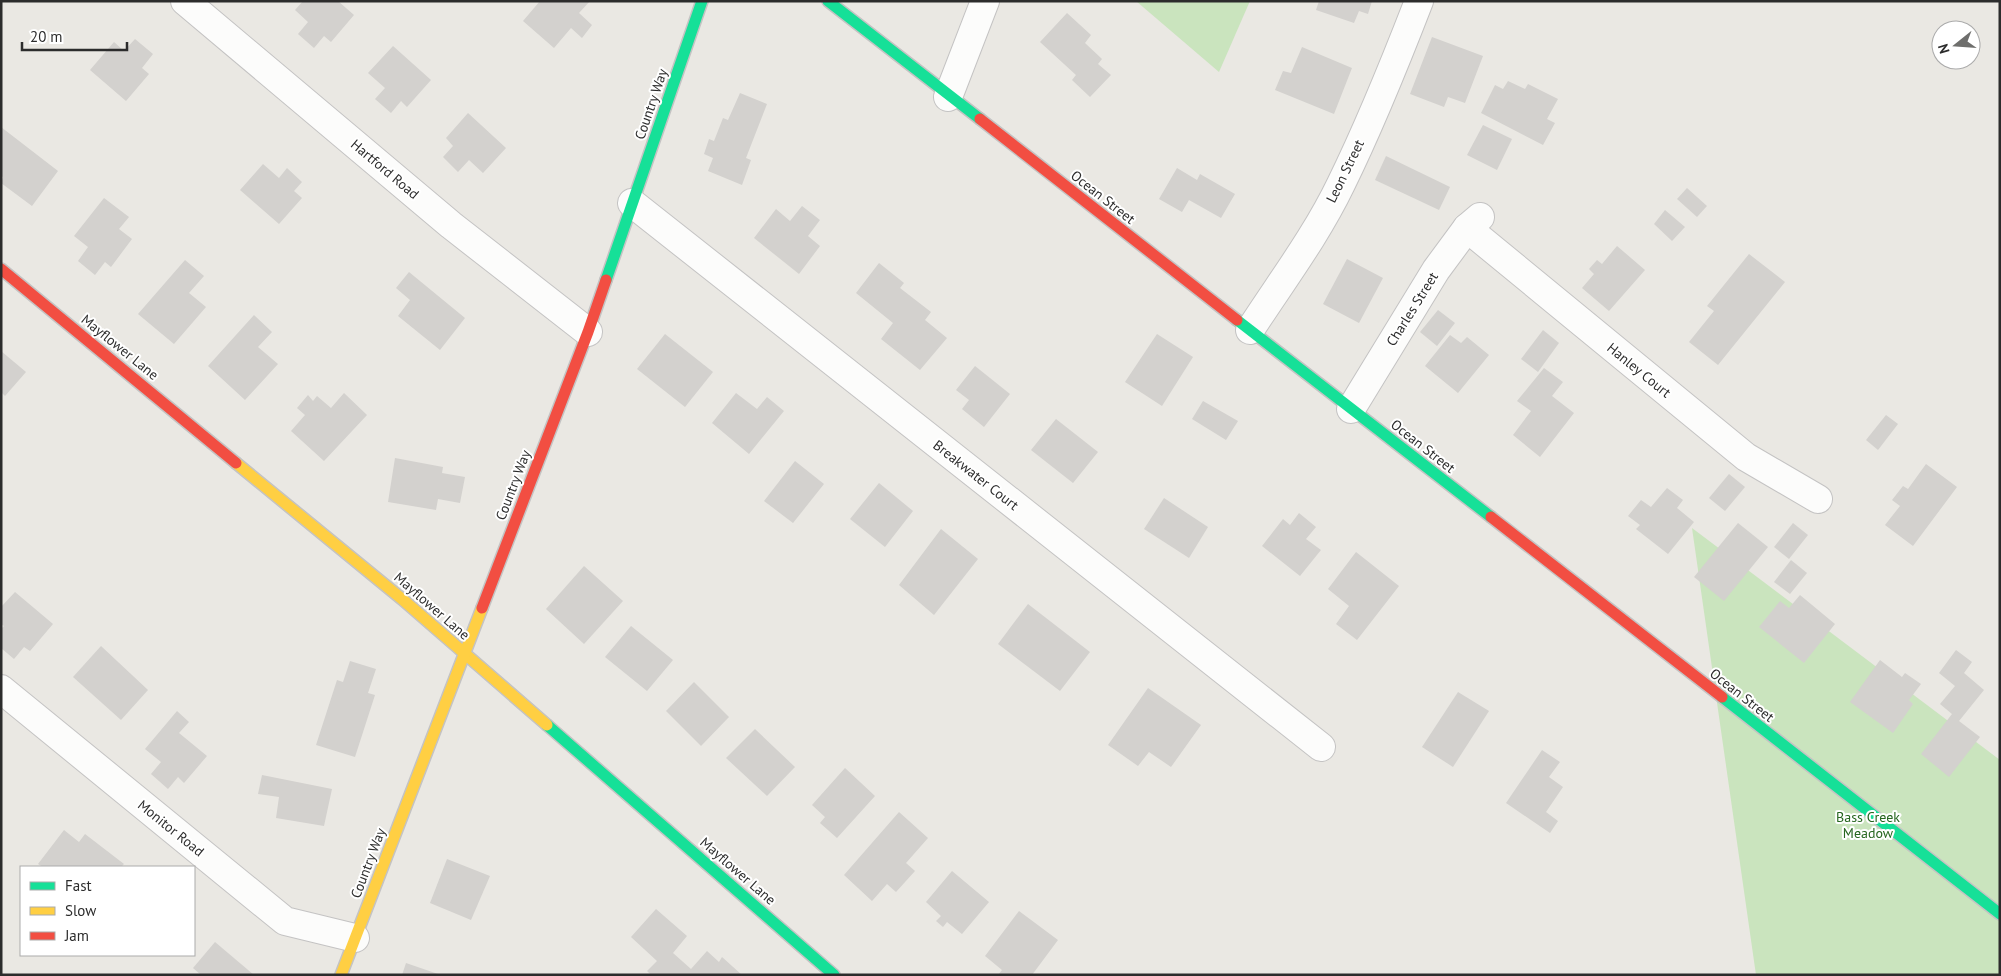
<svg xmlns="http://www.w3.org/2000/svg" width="2001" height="976" font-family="'PT Sans',sans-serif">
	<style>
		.green { fill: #cae4be }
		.building { fill: #d3d1ce }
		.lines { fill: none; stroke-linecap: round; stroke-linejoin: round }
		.street-casing { stroke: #c4c3c3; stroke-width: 30 }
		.fast-casing { stroke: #c4c3c3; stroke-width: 14 }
		.slow-casing { stroke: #c4c3c3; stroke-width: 14 }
		.jam-casing { stroke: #c4c3c3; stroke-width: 14 }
		.street { stroke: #fcfcfb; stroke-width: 28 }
		.fast { stroke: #16e098; stroke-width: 11 }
		.slow { stroke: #ffcf43; stroke-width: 11 }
		.jam { stroke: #f24e42; stroke-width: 11 }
		.labels { text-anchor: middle; stroke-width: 4; stroke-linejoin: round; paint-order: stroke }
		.street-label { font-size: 14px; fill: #2c2c2c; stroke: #fff }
		.park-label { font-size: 14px; fill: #26661f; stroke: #fff }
	</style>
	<rect width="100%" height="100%" fill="#eae8e3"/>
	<g class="green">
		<polygon points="1136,1 1250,1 1219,72"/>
		<polygon points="1692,528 2000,760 2000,975 1756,975"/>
	</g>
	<g class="building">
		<polygon points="303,1 338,1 354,15 331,42 324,36 314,48 298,34 308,22 295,10"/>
		<polygon points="540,1 590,1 579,13 592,25 582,38 571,28 554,48 523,21"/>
		<polygon points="1319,1 1372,1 1368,14 1359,11 1354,23 1316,10"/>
		<polygon points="1067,13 1091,35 1085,43 1102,59 1098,64 1111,75 1090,97 1072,80 1076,75 1040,42"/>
		<polygon points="1432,37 1483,56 1465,103 1448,97 1444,107 1410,94"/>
		<polygon points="135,39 153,54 142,68 149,74 126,101 90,70 114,42 124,51"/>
		<polygon points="393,46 431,80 407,107 401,101 391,113 375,99 385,88 368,73"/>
		<polygon points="1302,47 1352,68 1334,114 1275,90 1283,71 1291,73"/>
		<polygon points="1508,81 1525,89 1528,84 1558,99 1547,119 1555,123 1543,145 1481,113 1495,85 1503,89"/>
		<polygon points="740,93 767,104 746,158 751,160 742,185 708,171 713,158 704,154 709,139 714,141 723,118 728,120"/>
		<polygon points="468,113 506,148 483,173 469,160 458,172 443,157 453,146 446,138"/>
		<polygon points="1483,125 1512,139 1497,170 1467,155"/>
		<polygon points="1,127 58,171 32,206 1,183 3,177 1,176"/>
		<polygon points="1386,156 1450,187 1439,210 1375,180"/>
		<polygon points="263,164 279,178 287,168 302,182 294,191 302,198 279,224 240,190"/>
		<polygon points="1177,168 1197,180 1200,174 1235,194 1221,218 1189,200 1182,212 1159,199"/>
		<polygon points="1687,188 1707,206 1697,217 1677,199"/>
		<polygon points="104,198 129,217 119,229 132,239 111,267 105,262 95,275 78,261 88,247 74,236"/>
		<polygon points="802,206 820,220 808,236 820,246 799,274 754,238 776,209 790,221"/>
		<polygon points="1665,210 1685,227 1672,241 1654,224"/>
		<polygon points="1617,246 1645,270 1609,311 1582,288 1594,274 1589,269 1597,260 1602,264"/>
		<polygon points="1749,254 1785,282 1718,365 1689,342 1714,311 1707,306"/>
		<polygon points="1347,259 1383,278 1359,323 1323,304"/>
		<polygon points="185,260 204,276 189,293 206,307 174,344 138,314"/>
		<polygon points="879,263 904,283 900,288 931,312 925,320 947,338 920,370 881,339 893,323 856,293"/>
		<polygon points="409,272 465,318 440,350 398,316 410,300 396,288"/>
		<polygon points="1438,310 1455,323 1437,346 1420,332"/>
		<polygon points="254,315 272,332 258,347 278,364 245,400 208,366"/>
		<polygon points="1543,330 1559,343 1538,372 1521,359"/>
		<polygon points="665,334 713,372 685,407 637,369"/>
		<polygon points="1157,334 1193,357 1162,406 1125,382"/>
		<polygon points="1450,335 1461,343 1467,337 1489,355 1458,393 1425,366"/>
		<polygon points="1,351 26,372 5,396 1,392"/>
		<polygon points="975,366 1010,394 984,427 962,409 969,400 956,390"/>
		<polygon points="1544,368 1563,382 1552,396 1574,413 1540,457 1513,435 1531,411 1517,401"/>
		<polygon points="344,393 367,415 324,461 291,431 305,415 297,408 308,395 313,401 317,396 331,408"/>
		<polygon points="736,393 757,409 767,397 784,411 749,454 712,423"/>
		<polygon points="1203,401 1238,421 1226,440 1192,419"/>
		<polygon points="1886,415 1898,424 1878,450 1866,440"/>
		<polygon points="1056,419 1098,452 1073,483 1031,450"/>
		<polygon points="395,458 443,467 442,473 465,477 460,503 438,499 436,510 388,502"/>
		<polygon points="795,461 824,484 793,523 764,501"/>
		<polygon points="1926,464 1957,487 1913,546 1885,525 1900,506 1892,500 1903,486 1908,489"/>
		<polygon points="1729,474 1745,487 1725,511 1709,498"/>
		<polygon points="879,483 913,511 885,547 850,519"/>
		<polygon points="1667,488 1683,500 1677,508 1694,522 1668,554 1636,529 1640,525 1628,516 1641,500 1651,507"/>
		<polygon points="1164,498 1208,527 1189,558 1144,529"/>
		<polygon points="1299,513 1316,527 1306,539 1321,550 1300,576 1262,546 1283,519 1290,525"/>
		<polygon points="1738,523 1768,547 1724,601 1694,577"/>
		<polygon points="1793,523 1808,535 1789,559 1774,547"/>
		<polygon points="941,529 978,559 934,615 899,585"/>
		<polygon points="1356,552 1399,586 1357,640 1336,624 1349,606 1328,589"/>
		<polygon points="1791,560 1807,573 1790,594 1774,582"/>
		<polygon points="584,566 623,601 584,644 546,609"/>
		<polygon points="15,592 53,624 30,651 24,647 14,659 1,648 1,629 4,626 1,624 1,607"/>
		<polygon points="1800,595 1835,624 1804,663 1759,627 1780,601 1789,608"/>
		<polygon points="1028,604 1090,652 1060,691 998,644"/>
		<polygon points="631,626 673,660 647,691 605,657"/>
		<polygon points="101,646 148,690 121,720 73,677"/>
		<polygon points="1956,650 1972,662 1964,673 1984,690 1959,721 1980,737 1949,777 1921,754 1952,714 1940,704 1955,686 1939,673"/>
		<polygon points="1880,660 1902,677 1905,673 1921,684 1909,700 1913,704 1893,733 1850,702"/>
		<polygon points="350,661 376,669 368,693 375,695 355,757 316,745 337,680 343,682"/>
		<polygon points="694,682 729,717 701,746 666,711"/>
		<polygon points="1148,688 1201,725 1171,767 1149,752 1138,766 1108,745"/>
		<polygon points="1458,692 1489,711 1453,767 1422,747"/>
		<polygon points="177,711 189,722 179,733 207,756 184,783 178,777 168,789 151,774 161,762 145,749"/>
		<polygon points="755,729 795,767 767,796 726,758"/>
		<polygon points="1542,750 1560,762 1549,777 1563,787 1546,812 1558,821 1550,833 1506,803"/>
		<polygon points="845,768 875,796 837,838 820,823 825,817 812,805"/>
		<polygon points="262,775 332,789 324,826 276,818 279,797 258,794"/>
		<polygon points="899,812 928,838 906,863 915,871 896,892 887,884 872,901 844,875"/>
		<polygon points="64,830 79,842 85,834 124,864 121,867 43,867 38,864"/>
		<polygon points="447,859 490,876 471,920 430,903"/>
		<polygon points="952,871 989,902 962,934 947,922 943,927 936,921 941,916 926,902"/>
		<polygon points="656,909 687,936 673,953 691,969 707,951 719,962 722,957 742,975 651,975 647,971 657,961 631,937"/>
		<polygon points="1019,911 1058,940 1032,975 998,975 1002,970 985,956"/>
		<polygon points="215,942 254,975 201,975 193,968"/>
		<polygon points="406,963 438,974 438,975 402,975"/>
	</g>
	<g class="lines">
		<g class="street-casing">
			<g id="street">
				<polyline points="185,1 451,225 588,332"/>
				<polyline points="948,97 985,1"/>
				<polyline points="632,203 1321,747"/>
				<polyline points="1467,228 1746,457 1818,499"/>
				<path d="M1250,330C1281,282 1316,236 1341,184C1370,125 1395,63 1419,1"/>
				<polyline points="1351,409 1436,270 1467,228 1480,217"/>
				<polyline points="1,689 285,921 355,938"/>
			</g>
		</g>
		<g class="fast-casing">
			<g id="fast">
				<polyline points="828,1 980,119"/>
				<polyline points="606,280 702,1"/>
				<polyline points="1237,320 1491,517"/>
				<polyline points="1722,697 2000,914"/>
				<polyline points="547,725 834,975"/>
			</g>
		</g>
		<g class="slow-casing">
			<g id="slow">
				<polyline points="236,463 402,599 547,725"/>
				<polyline points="341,975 482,608"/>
			</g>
		</g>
		<g class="jam-casing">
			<g id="jam">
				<polyline points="980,119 1237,320"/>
				<polyline points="1,269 236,463"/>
				<polyline points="1491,517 1722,697"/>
				<polyline points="482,608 588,332 606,280"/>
			</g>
		</g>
		<use href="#street" class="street"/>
		<use href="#fast" class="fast"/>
		<use href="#slow" class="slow"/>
		<use href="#jam" class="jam"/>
	</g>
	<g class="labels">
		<g class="street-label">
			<text transform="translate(651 104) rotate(-71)" y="5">Country Way</text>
			<text transform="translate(385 169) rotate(40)" y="5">Hartford Road</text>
			<text transform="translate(1345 171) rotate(-64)" y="5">Leon Street</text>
			<text transform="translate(1103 197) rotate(38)" y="5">Ocean Street</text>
			<text transform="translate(1412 309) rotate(-58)" y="5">Charles Street</text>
			<text transform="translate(120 347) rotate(39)" y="5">Mayflower Lane</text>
			<text transform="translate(1639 370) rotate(39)" y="5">Hanley Court</text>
			<text transform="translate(1423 446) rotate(38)" y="5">Ocean Street</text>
			<text transform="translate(976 475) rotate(38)" y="5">Breakwater Court</text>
			<text transform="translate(513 485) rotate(-69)" y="5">Country Way</text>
			<text transform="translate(432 606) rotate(41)" y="5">Mayflower Lane</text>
			<text transform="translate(1742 695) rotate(38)" y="5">Ocean Street</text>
			<text transform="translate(171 828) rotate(39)" y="5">Monitor Road</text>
			<text transform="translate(368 863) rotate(-69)" y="5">Country Way</text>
			<text transform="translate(738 871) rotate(41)" y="5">Mayflower Lane</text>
		</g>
		<g class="park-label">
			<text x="1868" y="822">Bass Creek<tspan x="1868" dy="16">Meadow</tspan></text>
		</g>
	</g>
	<rect width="2001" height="976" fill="none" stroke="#2c2c2c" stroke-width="5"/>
	<rect x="20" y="866" width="175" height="90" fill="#ffffff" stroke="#ababab"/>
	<rect x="30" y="882" width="25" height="8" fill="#16e098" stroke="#ababab"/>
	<text x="65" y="891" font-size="15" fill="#2c2c2c">Fast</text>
	<rect x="30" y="907" width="25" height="8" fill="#ffcf43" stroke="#ababab"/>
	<text x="65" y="916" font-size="15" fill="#2c2c2c">Slow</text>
	<rect x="30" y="932" width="25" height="8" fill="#f24e42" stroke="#ababab"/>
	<text x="65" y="941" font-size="15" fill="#2c2c2c">Jam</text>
	<g transform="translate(1956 45) rotate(253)"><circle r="24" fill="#ffffff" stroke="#ababab"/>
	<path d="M0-4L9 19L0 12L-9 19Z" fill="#6e6e6c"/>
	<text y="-8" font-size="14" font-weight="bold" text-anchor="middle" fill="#2c2c2c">N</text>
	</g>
	<path d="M22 42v8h105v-8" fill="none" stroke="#2c2c2c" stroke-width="2.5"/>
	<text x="30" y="42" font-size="15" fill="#2c2c2c" stroke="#ffffff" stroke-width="4" paint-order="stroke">20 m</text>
</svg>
